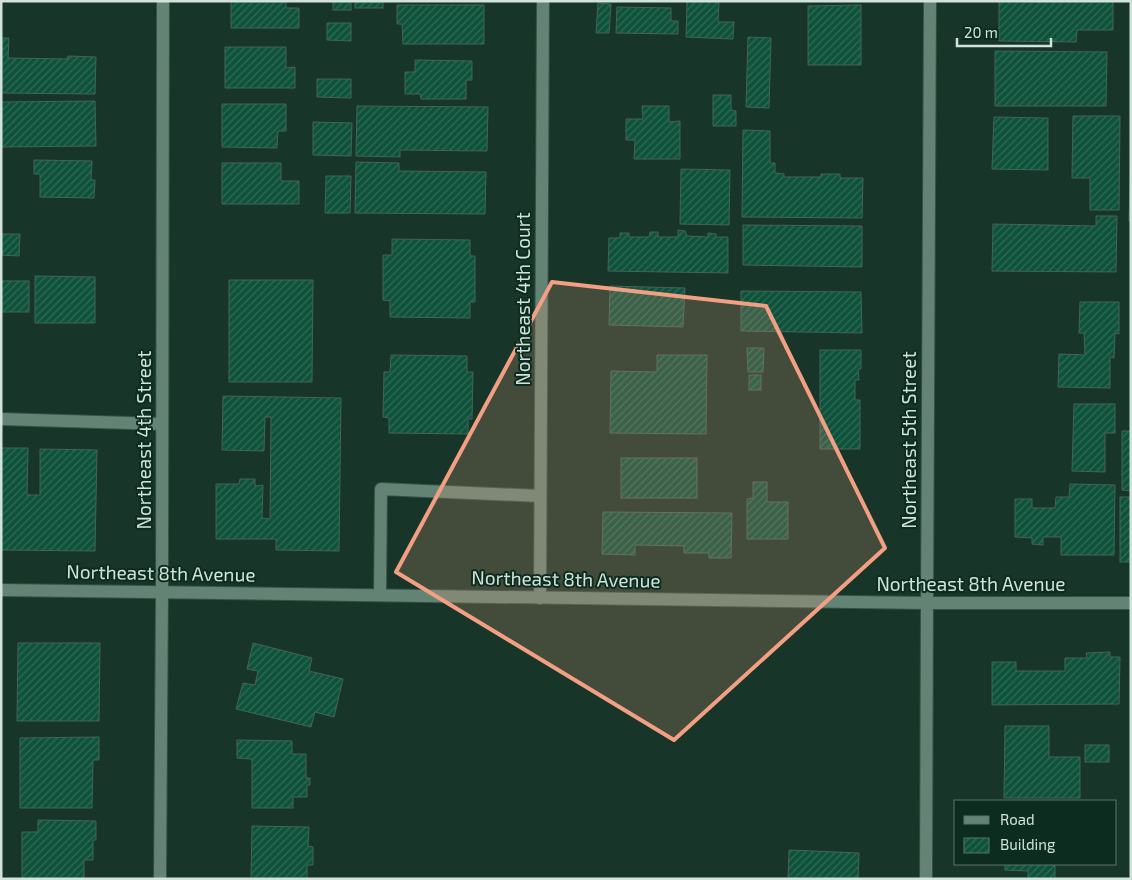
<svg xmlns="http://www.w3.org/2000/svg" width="1132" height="880" font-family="'Exo 2',sans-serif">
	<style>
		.building { fill: url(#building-hatch); stroke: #446456 }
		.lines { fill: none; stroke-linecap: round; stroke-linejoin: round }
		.minor-casing { stroke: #365046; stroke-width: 14 }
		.minor { stroke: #638474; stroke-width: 12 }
		.marked { fill: #f39f83; fill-opacity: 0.2; stroke: #f39f83; stroke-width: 4; stroke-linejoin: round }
		.labels { text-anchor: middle; stroke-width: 4; stroke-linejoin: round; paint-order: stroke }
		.street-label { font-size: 19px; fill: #d1e3da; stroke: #0c2c1f }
	</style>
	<defs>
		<pattern id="building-hatch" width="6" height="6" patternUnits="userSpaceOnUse" patternTransform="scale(1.25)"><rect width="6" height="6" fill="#0e523b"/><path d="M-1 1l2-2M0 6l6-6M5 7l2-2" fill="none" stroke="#306b57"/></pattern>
	</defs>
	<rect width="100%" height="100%" fill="#173629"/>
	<g class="building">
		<polygon points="231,1 286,1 286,8 299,8 299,28 231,28"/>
		<rect x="333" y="1" width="18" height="9"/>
		<rect x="355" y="1" width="28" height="7"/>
		<polygon points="687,1 719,2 718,22 734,22 733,39 686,37"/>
		<polygon points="999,1 1113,1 1113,30 1077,30 1076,42 999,41"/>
		<polygon points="598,3 611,4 609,33 596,33"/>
		<polygon points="397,5 484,5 484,44 403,44 402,24 397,24"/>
		<polygon points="861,5 861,65 808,65 808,6"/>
		<polygon points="617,7 671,8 671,21 678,21 678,34 616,33"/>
		<polygon points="327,23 351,23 351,41 327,40"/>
		<polygon points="748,37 771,38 769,108 746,107"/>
		<polygon points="1,38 9,38 8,58 67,59 68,56 96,57 95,94 1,93"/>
		<polygon points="225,47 286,47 286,68 295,67 295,88 225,88"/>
		<polygon points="995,51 1107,52 1106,106 995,106"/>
		<polygon points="415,60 472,61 472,80 466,80 466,99 421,99 420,94 405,94 405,72 415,72"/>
		<polygon points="317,79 351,79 351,98 317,97"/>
		<polygon points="713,95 731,95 731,110 736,111 736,126 713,126"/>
		<polygon points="95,101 96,146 1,147 1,102"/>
		<polygon points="222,104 286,104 286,131 278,131 277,148 222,147"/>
		<polygon points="357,106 488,107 487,151 400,150 400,157 356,156"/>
		<polygon points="642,106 669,106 669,122 680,121 680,159 634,159 635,140 626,140 626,119 643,119"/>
		<polygon points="1073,116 1120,116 1119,210 1090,210 1090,178 1072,178"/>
		<polygon points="994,117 1048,118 1048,170 992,169"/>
		<polygon points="313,122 352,123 351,156 313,155"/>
		<polygon points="743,130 770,131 770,163 775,163 775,173 784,174 784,177 821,177 821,174 840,174 840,178 863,178 862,218 742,217"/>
		<polygon points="1131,151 1131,221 1129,221"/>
		<polygon points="34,160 92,161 91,180 95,180 94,198 40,197 40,174 34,174"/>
		<polygon points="356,162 399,163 399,171 486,172 485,214 355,213"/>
		<polygon points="222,163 281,163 281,181 299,181 299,204 222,204"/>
		<polygon points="681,169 730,170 729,225 680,224"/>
		<polygon points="326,176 351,176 350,213 325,213"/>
		<polygon points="1096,216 1117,216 1116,272 992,271 993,224 1096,226"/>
		<polygon points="743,225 862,226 862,267 743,265"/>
		<polygon points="678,230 685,231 687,236 708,237 708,233 716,234 716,237 728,237 728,273 608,271 609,238 620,238 620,233 629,233 629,237 649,237 650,232 658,232 658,237 678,237"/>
		<polygon points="1,234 20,234 19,256 1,255"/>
		<polygon points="392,239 470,240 470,256 475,256 475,302 470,302 470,318 390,317 390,301 383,300 383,255 392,255"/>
		<polygon points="35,276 95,277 95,323 35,323"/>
		<polygon points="229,280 313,280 312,382 229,382"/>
		<rect x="1" y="281" width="28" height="31"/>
		<polygon points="610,286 685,288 683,327 609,325"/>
		<polygon points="741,291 861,292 862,333 741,331"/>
		<polygon points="1080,302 1119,302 1119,334 1115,333 1114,358 1110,357 1110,388 1058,387 1059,354 1085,355 1084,333 1079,333"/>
		<polygon points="747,348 764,348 763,372 748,372"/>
		<polygon points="820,350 861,350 861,369 858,369 859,380 855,380 855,400 860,400 860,449 820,449"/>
		<polygon points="391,355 467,356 467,372 473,372 472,419 468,419 468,434 389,433 389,418 383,417 384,372 390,372"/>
		<polygon points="657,355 707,355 706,434 610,433 611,371 657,372"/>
		<rect x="749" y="375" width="12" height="15"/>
		<polygon points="223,396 341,398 339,551 276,550 276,539 216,539 216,484 239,484 240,479 255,479 255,486 263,485 262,518 270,519 271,417 265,417 264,451 222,450"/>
		<polygon points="1074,404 1115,404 1115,433 1105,433 1105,472 1072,471"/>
		<polygon points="1122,431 1131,431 1131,491 1122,490"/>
		<polygon points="1,448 28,448 27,495 40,495 40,449 97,450 95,551 1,550"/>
		<rect x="621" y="458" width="76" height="40"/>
		<polygon points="753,482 767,482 767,502 788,502 788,539 747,539 747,499 753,498"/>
		<polygon points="1070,484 1115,485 1114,555 1061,555 1061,537 1043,537 1043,545 1032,544 1032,538 1015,537 1015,499 1032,499 1032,508 1055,508 1056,497 1069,497"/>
		<rect x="1120" y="497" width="11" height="65"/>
		<polygon points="603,512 732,513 731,558 709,558 709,553 684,553 684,546 635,545 635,555 602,554"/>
		<polygon points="18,643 100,643 99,721 17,721"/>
		<polygon points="253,643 312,658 309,671 343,679 334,717 315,712 311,727 236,709 243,683 255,685 258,671 247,669"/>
		<polygon points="1110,652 1110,657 1120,657 1119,704 992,705 992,662 1016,662 1016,671 1065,671 1065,658 1087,658 1086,653"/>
		<polygon points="1005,726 1049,726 1049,757 1080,757 1080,798 1004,798"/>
		<polygon points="99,737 99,760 93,760 92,808 20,808 20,738"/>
		<polygon points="237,740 292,741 292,754 306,754 306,778 310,778 310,785 307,785 307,797 293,797 293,808 252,808 252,759 237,758"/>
		<rect x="1085" y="745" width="24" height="17"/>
		<polygon points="38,820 96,821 96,840 93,840 93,860 84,860 84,879 22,879 22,832 38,832"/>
		<polygon points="252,826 309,827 308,846 313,847 313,865 307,865 307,879 251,879"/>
		<polygon points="789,850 859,853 858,879 788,879"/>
		<polygon points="1005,864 1055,864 1055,879 1028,879 1028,871 1005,870"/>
	</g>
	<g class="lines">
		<g class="minor-casing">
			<g id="minor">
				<polyline points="1,419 162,424"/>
				<polyline points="1,590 927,603 1131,603"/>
				<polyline points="380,595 381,489 540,496"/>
				<polyline points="540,598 543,1"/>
				<polyline points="160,879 162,592 163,1"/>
				<polyline points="926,879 927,603 930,1"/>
			</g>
		</g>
		<use href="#minor" class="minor"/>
	</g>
	<path class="marked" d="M552,282L766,306L885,548L674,740L396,572Z"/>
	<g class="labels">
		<g class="street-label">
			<text transform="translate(523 299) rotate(-90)" y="7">Northeast 4th Court</text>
			<text transform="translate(144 440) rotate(-90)" y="7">Northeast 4th Street</text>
			<text transform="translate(909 440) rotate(-90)" y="7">Northeast 5th Street</text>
			<text transform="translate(161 573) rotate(1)" y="7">Northeast 8th Avenue</text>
			<text transform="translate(566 579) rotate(1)" y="7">Northeast 8th Avenue</text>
			<text x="971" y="591">Northeast 8th Avenue</text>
		</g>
	</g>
	<rect width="1132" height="880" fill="none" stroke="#d1e3da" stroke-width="5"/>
	<rect x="954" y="800" width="162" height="65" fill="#0c2c1f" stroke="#5b756a"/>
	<rect x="964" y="816" width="25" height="8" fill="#638474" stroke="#5b756a"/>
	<text x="1000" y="825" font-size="15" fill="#d1e3da">Road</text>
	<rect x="964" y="838" width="25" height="15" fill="url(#building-hatch)" stroke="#5b756a"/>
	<text x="1000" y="850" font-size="15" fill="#d1e3da">Building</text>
	<path d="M957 38v8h94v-8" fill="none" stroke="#d1e3da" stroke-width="2.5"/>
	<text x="964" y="38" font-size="15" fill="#d1e3da" stroke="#0c2c1f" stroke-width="4" paint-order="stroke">20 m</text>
</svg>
